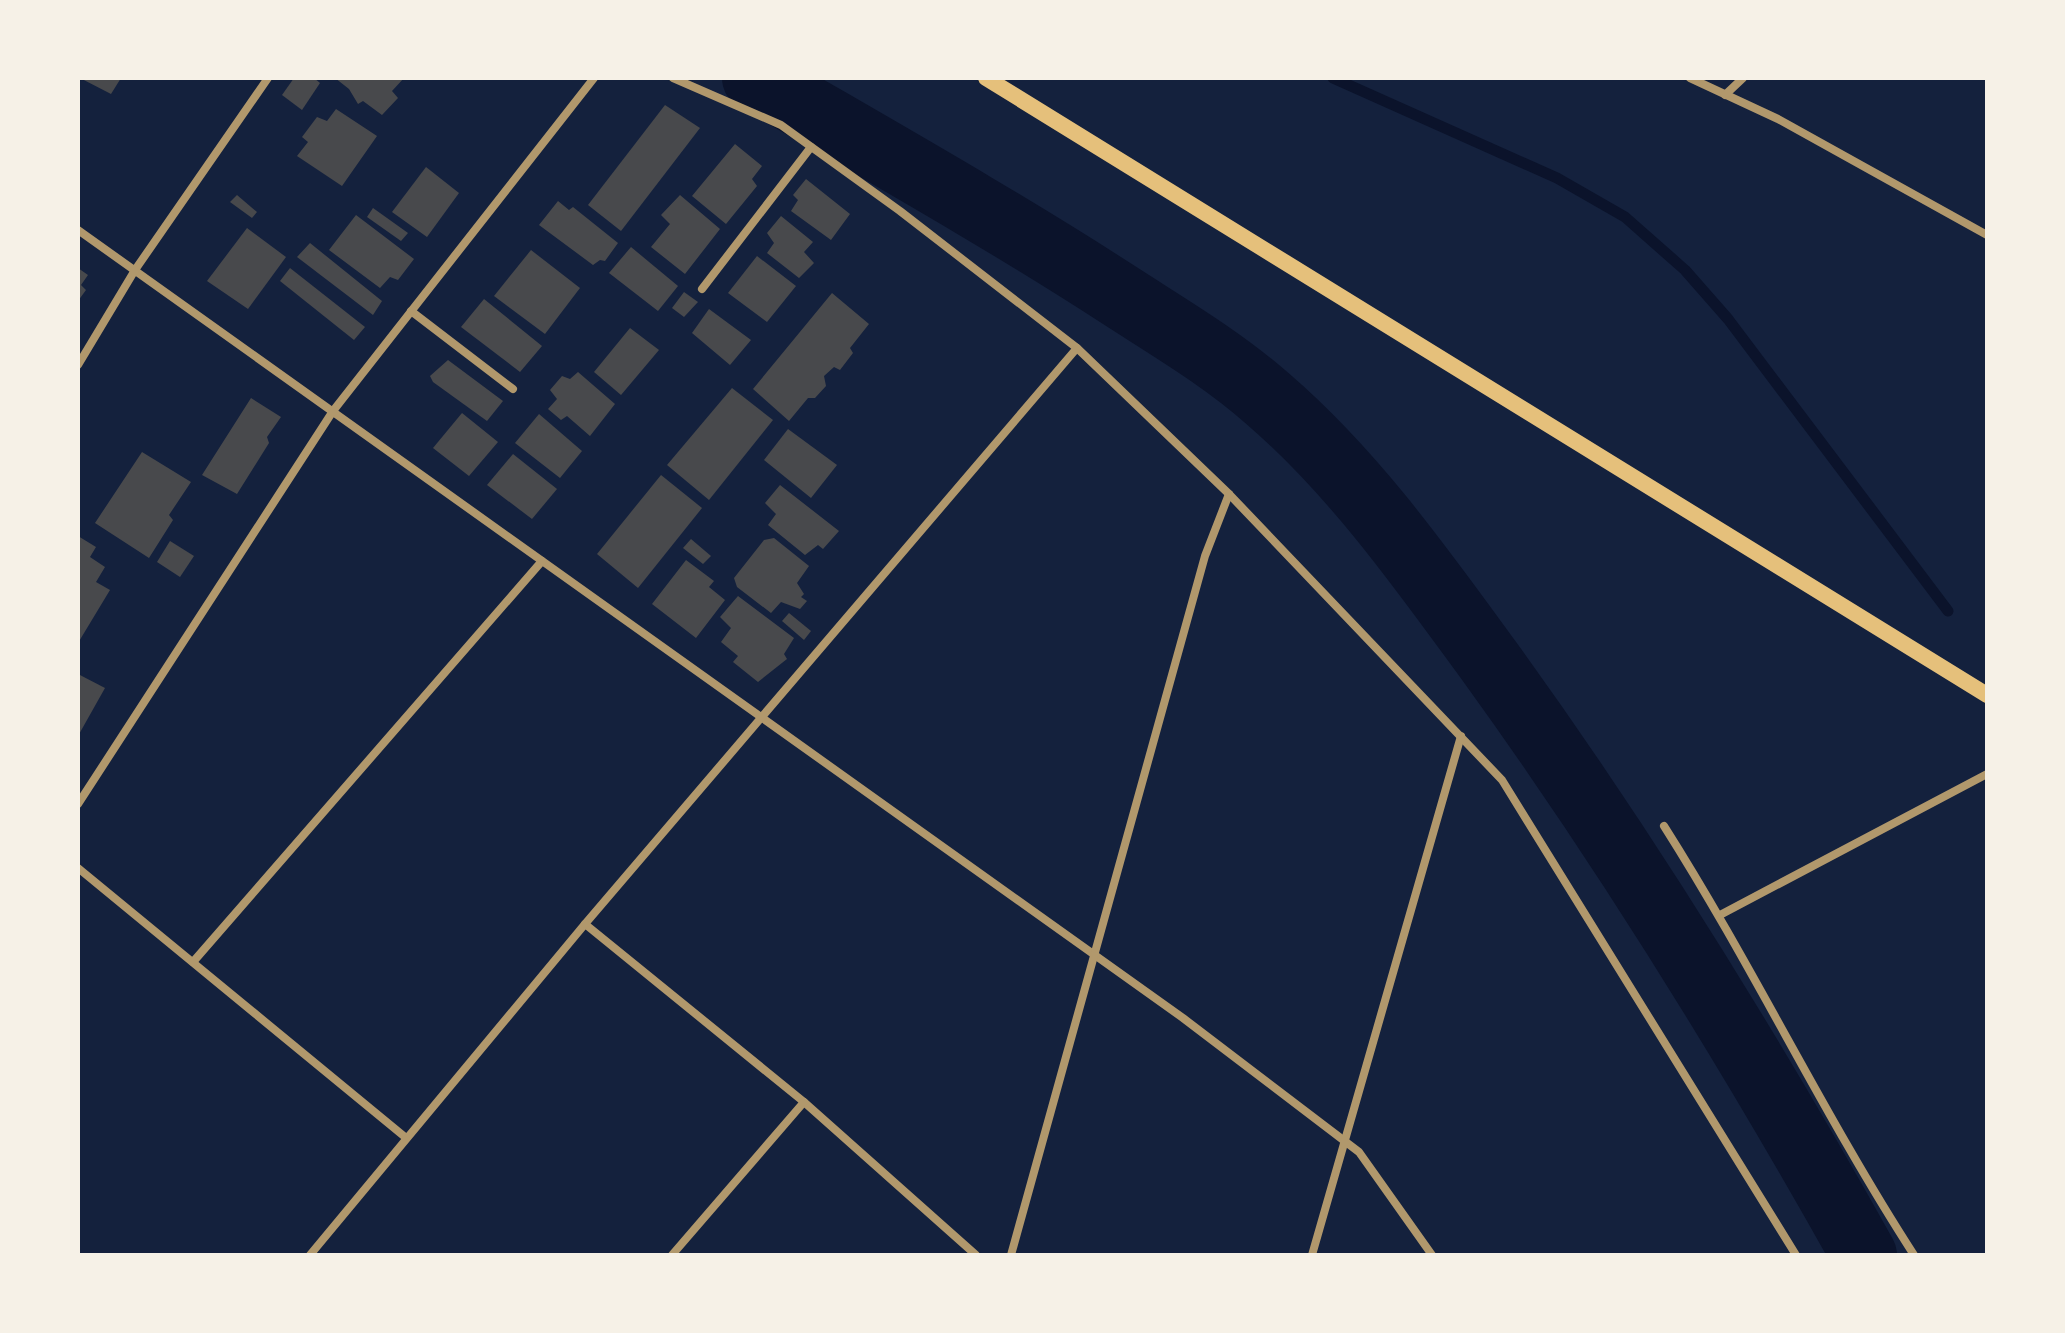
<svg xmlns="http://www.w3.org/2000/svg" width="2065" height="1333" font-family="Quicksand,sans-serif">
	<style>
		.lines { fill: none; stroke-linecap: round; stroke-linejoin: round }
		.stream { stroke: #0b132b; stroke-width: 11 }
		.river { stroke: #0b132b; stroke-width: 66 }
		.building { fill: #48494c }
		.minor { stroke: #b1986c; stroke-width: 8 }
		.secondary { stroke: #e5c07b; stroke-width: 16 }
	</style>
	<rect width="100%" height="100%" fill="#14213d"/>
	<g class="lines">
		<polyline class="stream" points="1333,78 1557,178 1625,217 1685,270 1728,319 1948,611"/>
		<path class="river" d="M755,78C877,149 1000,218 1119,295C1170,328 1223,359 1268,399C1356,475 1424,572 1492,665C1628,853 1751,1053 1864,1255"/>
	</g>
	<g class="building">
		<polygon points="80,78 121,78 111,94"/>
		<polygon points="294,78 314,78 320,83 302,110 282,95"/>
		<polygon points="335,78 404,78 392,91 398,98 382,115 363,101 358,104 349,89"/>
		<polygon points="665,105 700,128 621,231 588,205"/>
		<polygon points="336,109 377,136 342,186 297,156 308,142 302,137 317,117 327,121"/>
		<polygon points="735,144 762,166 752,179 757,186 726,224 692,196"/>
		<polygon points="426,167 459,193 427,237 392,212"/>
		<polygon points="806,179 850,214 831,240 791,211 798,200 793,195"/>
		<polygon points="237,195 257,212 252,218 230,202"/>
		<polygon points="680,195 720,229 685,274 651,247 670,224 661,215"/>
		<polygon points="558,201 569,210 573,207 618,243 605,261 600,260 593,265 539,225"/>
		<polygon points="373,208 408,233 401,241 367,217"/>
		<polygon points="356,215 414,259 398,280 390,277 380,288 329,250"/>
		<polygon points="781,216 813,242 804,252 814,263 799,278 767,253 774,243 767,233"/>
		<polygon points="247,228 286,257 248,309 207,281"/>
		<polygon points="310,243 382,301 373,315 297,257"/>
		<polygon points="631,247 678,286 658,311 609,273"/>
		<polygon points="531,250 580,288 545,334 494,296"/>
		<polygon points="757,256 796,286 767,322 728,293"/>
		<polygon points="78,268 88,275 81,285 86,290 78,301"/>
		<polygon points="290,268 365,327 354,340 280,281"/>
		<polygon points="684,292 698,302 684,317 672,308"/>
		<polygon points="832,293 869,324 850,348 853,353 840,370 834,367 824,376 826,386 815,398 808,398 789,421 753,389"/>
		<polygon points="484,299 542,346 520,372 461,327"/>
		<polygon points="709,309 751,340 730,365 692,333"/>
		<polygon points="630,328 659,350 621,395 594,372"/>
		<polygon points="448,360 503,401 487,421 433,382 430,376"/>
		<polygon points="578,372 615,404 590,436 567,416 561,420 548,409 557,399 550,390 562,376 570,379"/>
		<polygon points="732,388 773,420 709,500 667,465"/>
		<polygon points="251,398 281,417 267,437 269,443 237,494 202,475"/>
		<polygon points="462,413 498,442 469,476 433,448"/>
		<polygon points="539,414 582,451 560,478 515,443"/>
		<polygon points="788,429 837,465 811,498 764,460"/>
		<polygon points="142,452 191,482 169,515 173,520 149,558 95,523"/>
		<polygon points="513,454 557,489 532,519 487,485"/>
		<polygon points="661,475 702,508 638,588 597,554"/>
		<polygon points="780,485 839,531 823,549 818,545 805,555 768,525 776,514 765,503"/>
		<polygon points="78,536 96,547 90,557 105,567 96,582 110,590 78,643"/>
		<polygon points="774,538 809,566 797,583 804,594 801,597 807,601 800,609 781,602 771,613 737,587 734,578 764,540"/>
		<polygon points="691,539 711,556 703,564 683,548"/>
		<polygon points="170,541 194,556 180,577 157,562"/>
		<polygon points="686,560 714,581 709,587 725,600 696,638 652,604"/>
		<polygon points="738,596 794,638 784,654 787,659 758,682 733,662 738,656 721,642 731,628 720,617"/>
		<polygon points="789,613 811,631 804,640 782,621"/>
		<polygon points="78,674 105,688 78,736"/>
	</g>
	<g class="lines">
		<g class="minor">
			<polyline points="673,78 781,125 900,211 1077,348 1229,494 1502,780 1796,1255"/>
			<polyline points="1690,78 1778,119 1987,235"/>
			<polyline points="1725,95 1743,78"/>
			<polyline points="78,230 1183,1018 1359,1152 1432,1255"/>
			<polyline points="702,289 811,147"/>
			<polyline points="411,311 513,389"/>
			<polyline points="78,365 135,270 268,78"/>
			<polyline points="78,804 333,411 594,78"/>
			<path d="M1664,826C1753,966 1824,1116 1914,1255"/>
			<polyline points="78,868 405,1137"/>
			<polyline points="1720,915 1987,774"/>
			<polyline points="585,924 804,1102 976,1255"/>
			<polyline points="193,962 542,561"/>
			<polyline points="310,1255 585,924 1077,348"/>
			<polyline points="672,1255 804,1102"/>
			<polyline points="1011,1255 1205,556 1229,494"/>
			<polyline points="1312,1255 1461,736"/>
		</g>
		<polyline class="secondary" points="986,78 1987,695"/>
	</g>
	<rect width="2065" height="1333" fill="none" stroke="#f6f1e7" stroke-width="160"/>
</svg>
